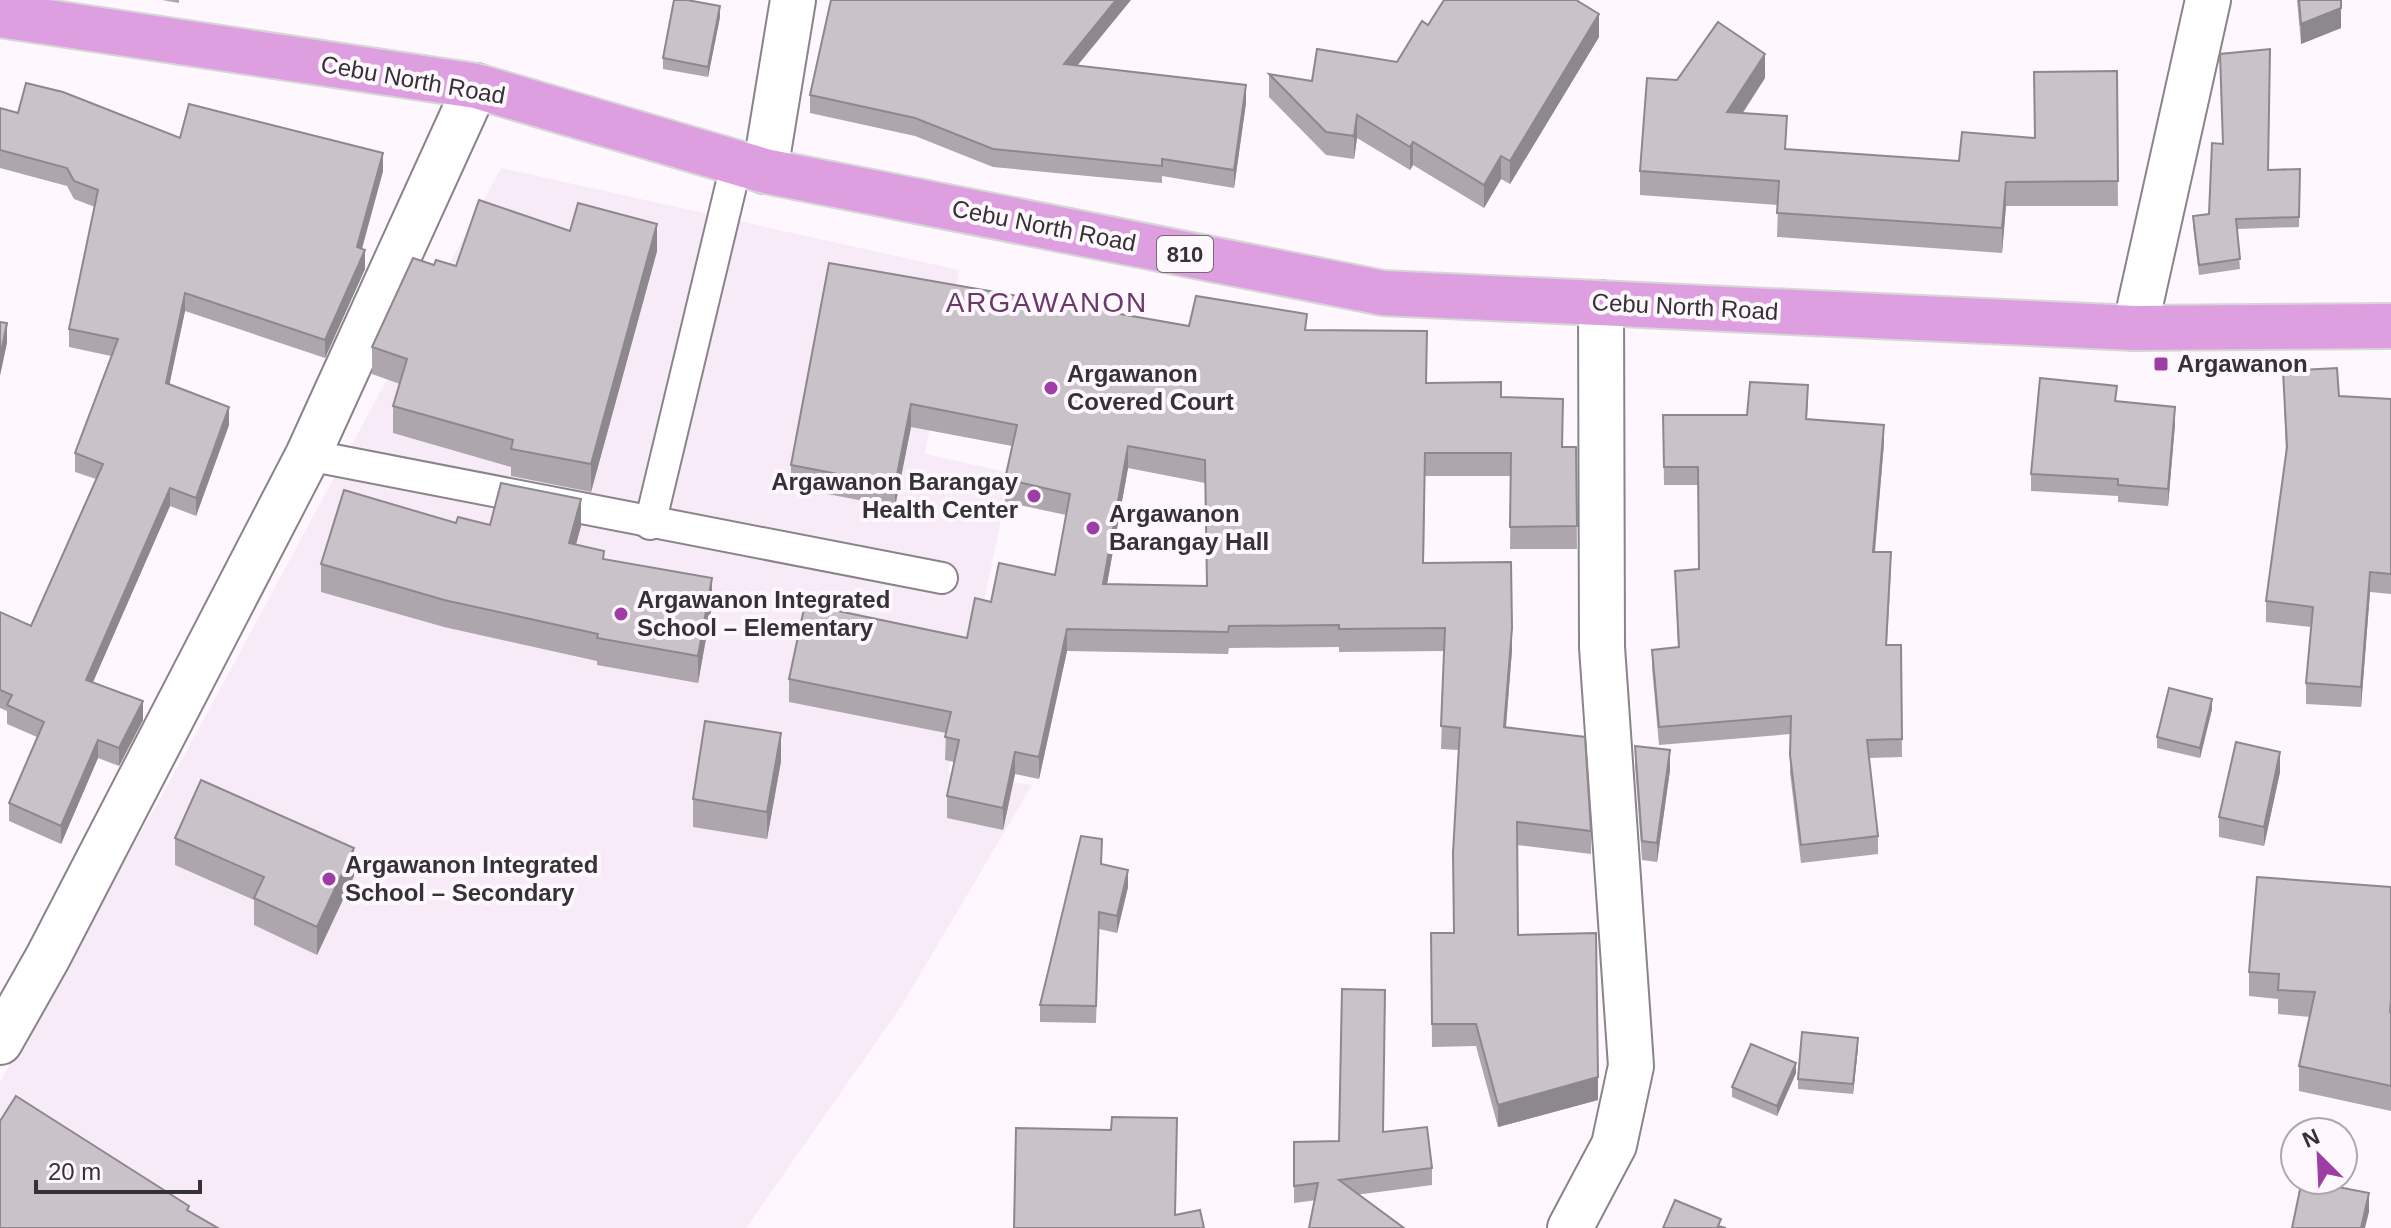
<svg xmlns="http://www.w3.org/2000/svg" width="2391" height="1228" font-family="Arial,sans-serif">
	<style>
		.built { fill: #f7ebf8 }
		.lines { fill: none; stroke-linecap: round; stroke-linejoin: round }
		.lane-casing { stroke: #8a848a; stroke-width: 34 }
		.street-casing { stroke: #8a848a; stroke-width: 48 }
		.secondary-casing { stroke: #8a848a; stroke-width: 48 }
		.highway-casing { stroke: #d7d6d7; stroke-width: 48 }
		.lane { stroke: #fff; stroke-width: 30 }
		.street { stroke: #fff; stroke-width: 44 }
		.secondary { stroke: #fff; stroke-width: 44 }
		.highway { stroke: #dd9fe0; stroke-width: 44 }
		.wall { fill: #ada7ad; fill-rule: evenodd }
		.shaded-wall { fill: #8d888d }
		.building { fill: #c9c2c9; stroke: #8d888d; stroke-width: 2; fill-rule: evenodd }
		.poi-dot { fill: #9d3da5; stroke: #fef7fe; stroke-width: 3 }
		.labels { text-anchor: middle; stroke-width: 8; stroke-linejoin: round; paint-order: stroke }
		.shield { fill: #fef7fe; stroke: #716d71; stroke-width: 2 }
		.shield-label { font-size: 22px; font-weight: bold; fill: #353235 }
		.street-label { font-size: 24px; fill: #353235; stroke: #fef7fe }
		.poi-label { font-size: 24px; font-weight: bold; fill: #353235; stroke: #fef7fe; text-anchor: start }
		.quarter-label { font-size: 28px; letter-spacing: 2px; fill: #69396c; stroke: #fef7fe }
	</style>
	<rect width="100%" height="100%" fill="#fef7fe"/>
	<polygon class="built" points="501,168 959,270 925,454 1011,473 948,772 1032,785 902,1005 746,1228 7,1228 0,1223 0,1082 185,754"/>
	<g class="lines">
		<g class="lane-casing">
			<g id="lane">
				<polyline points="308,455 942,578"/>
				<polyline points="650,524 736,165"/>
			</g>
		</g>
		<g class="street-casing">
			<g id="street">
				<polyline points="765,171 793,0"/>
				<polyline points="0,1042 48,957 308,455 476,86"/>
				<polyline points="1570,1228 1614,1145 1631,1066 1602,647 1601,303"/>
			</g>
		</g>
		<g class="secondary-casing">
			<polyline id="secondary" points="2135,328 2208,0"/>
		</g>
		<g class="highway-casing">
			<polyline id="highway" points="0,15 476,86 765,171 1383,293 2135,328 2391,326"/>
		</g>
		<use href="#lane" class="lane"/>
		<use href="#street" class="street"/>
		<use href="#secondary" class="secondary"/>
		<use href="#highway" class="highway"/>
	</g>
	<g class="wall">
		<polygon points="162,0 179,0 179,3"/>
		<polygon points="2297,0 2341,0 2341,28 2301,44"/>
		<polygon points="720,17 708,77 663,69 663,58"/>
		<polygon points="1428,25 1599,37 1510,184 1501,179 1484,208 1413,165 1410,170 1357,138 1354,159 1326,155 1269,97 1269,74 1312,81 1397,62"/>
		<polygon points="1077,66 1246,103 1234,188 1162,176 1162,183 993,167 915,136 810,113 810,95"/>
		<polygon points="2117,71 2118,206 2006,206 2002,253 1777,237 1778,205 1640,195 1640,171 1677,80 1765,78 1743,113 1787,149 1959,161 2035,138"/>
		<polygon points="0,108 18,113 383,171 362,249 365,269 325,358 185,311 169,384 229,425 196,516 170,506 93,682 143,720 119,766 98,758 61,844 9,821 9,803 37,737 7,724 7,711 0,708 0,612 31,626 96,479 75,472 75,453 111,356 69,347 69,329 95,207 74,199 67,186 0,168"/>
		<polygon points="2300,169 2299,227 2237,229 2240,269 2199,275 2193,226 2193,216 2209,214 2268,170"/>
		<polygon points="570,231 657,251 591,492 511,476 511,467 393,433 393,406 400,384 372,374 372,347 434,265 456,266"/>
		<path d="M829,263L1189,326L1307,330L1426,383L1501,397L1563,447H1576L1577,549H1510L1511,476H1425L1424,563L1512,650L1506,727L1591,831V854L1517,845L1518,935L1598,1100L1498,1127L1476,1046L1432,1047L1431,933H1453L1459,750L1441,749L1444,651L1339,652V647L1229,648L1228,654L1067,651L1039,779L1015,774L1003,830L947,818V796L954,762L945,760L946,733L789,702V679L967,638L991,602L1055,575L1066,515L1005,502V479L1012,446L911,427L895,507L791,487V465ZM1128,468L1205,483L1207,586L1107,584Z"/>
		<polygon points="2283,371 2339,396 2391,399 2391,594 2370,592 2361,707 2306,704 2306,683 2311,627 2266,622 2266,601 2286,453"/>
		<polygon points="2117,401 2175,424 2168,506 2118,502 2118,496 2031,491 2031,474"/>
		<polygon points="1808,403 1807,419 1884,443 1875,552 1891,570 1887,645 1901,645 1902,757 1869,758 1878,836 1878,854 1801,863 1790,773 1791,734 1659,745 1652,668 1652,650 1678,647 1675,571 1699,569 1698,485 1664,485 1663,415 1747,415"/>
		<polygon points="456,523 581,526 576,544 604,559 712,605 698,683 597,665 597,661 444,627 321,592 321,564"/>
		<polygon points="2212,709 2200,758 2157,748 2157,737"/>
		<polygon points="1635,746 1670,770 1657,862 1642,860 1635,765"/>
		<polygon points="781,761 767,839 693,827 693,799"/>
		<polygon points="2280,772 2264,846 2219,837 2219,817"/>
		<polygon points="175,838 354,876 317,955 254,925 254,900 175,865"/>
		<polygon points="1101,864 1128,887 1117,933 1099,929 1096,1023 1040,1022 1040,1005"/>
		<polygon points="2391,887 2391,1111 2299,1091 2299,1066 2310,1017 2278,1014 2278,999 2249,996 2249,972"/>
		<polygon points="1858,1048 1853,1094 1798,1089 1798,1079"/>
		<polygon points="1796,1073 1777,1116 1732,1097 1732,1087"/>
		<polygon points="1383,1132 1432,1168 1432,1185 1294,1203 1294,1142 1339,1141"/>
	</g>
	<g class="shaded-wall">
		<polygon points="1116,0 1131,0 1064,82 1064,64"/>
		<polygon points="720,6 720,17 708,77 708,67"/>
		<polygon points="2341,8 2341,28 2301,44 2301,24"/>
		<polygon points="1599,14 1599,37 1510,184 1510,161"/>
		<polygon points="1765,54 1765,78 1727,136 1727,112"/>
		<polygon points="1246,85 1246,103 1234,188 1234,170"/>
		<polygon points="1357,115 1357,138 1354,159 1354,136"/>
		<polygon points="1413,142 1413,165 1410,170 1410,147"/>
		<polygon points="383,153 383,171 357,266 357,247"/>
		<polygon points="1501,156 1501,179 1484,208 1484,185"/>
		<polygon points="2006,182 2006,206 2002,253 2002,228"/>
		<polygon points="657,224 657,251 591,492 591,464"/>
		<polygon points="365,250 365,269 325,358 325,340"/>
		<polygon points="185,293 185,311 166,401 166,383"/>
		<polygon points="7,323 7,343 0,376 0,357"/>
		<polygon points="911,404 911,427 895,507 895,485"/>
		<polygon points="229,407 229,425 196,516 196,498"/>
		<polygon points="2175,407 2175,424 2168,506 2168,489"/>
		<polygon points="1884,425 1884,443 1873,570 1873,552"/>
		<polygon points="1128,446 1128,468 1103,606 1103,584"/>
		<polygon points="170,488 170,506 86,698 86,680"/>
		<polygon points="581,499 581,526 569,570 569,543"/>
		<polygon points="2370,572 2370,592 2361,707 2361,687"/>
		<polygon points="712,578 712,605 698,683 698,656"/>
		<polygon points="1512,628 1512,650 1504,749 1504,727"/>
		<polygon points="1067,629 1067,651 1039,779 1039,757"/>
		<polygon points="2212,699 2212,709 2200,758 2200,748"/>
		<polygon points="143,701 143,720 119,766 119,748"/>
		<polygon points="781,733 781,761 767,839 767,812"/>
		<polygon points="98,740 98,758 61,844 61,826"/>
		<polygon points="1670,750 1670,770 1657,862 1657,843"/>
		<polygon points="1015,752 1015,774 1003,830 1003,808"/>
		<polygon points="2280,752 2280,772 2264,846 2264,827"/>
		<polygon points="354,848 354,876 317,955 317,927"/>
		<polygon points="1128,870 1128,887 1117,933 1117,916"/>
		<polygon points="1858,1038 1858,1048 1853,1094 1853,1084"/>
		<polygon points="1796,1063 1796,1073 1777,1116 1777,1106"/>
		<polygon points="1598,1077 1598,1100 1498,1127 1498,1105"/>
		<polygon points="2369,1193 2369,1212 2365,1228 2361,1228"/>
	</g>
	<g class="building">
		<polygon points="674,0 687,0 720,6 708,67 663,58"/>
		<polygon points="831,0 1116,0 1064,64 1246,85 1234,170 1162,159 1162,166 993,149 915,118 810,95"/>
		<polygon points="1444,0 1576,0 1599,14 1510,161 1501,156 1484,185 1413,142 1410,147 1357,115 1354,136 1326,132 1269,74 1312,81 1317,49 1397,62 1422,21 1428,25"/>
		<polygon points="2299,0 2341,0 2341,8 2301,24"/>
		<polygon points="1718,22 1765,54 1727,112 1787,116 1785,149 1959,161 1962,132 2035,138 2034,72 2117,71 2118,181 2006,182 2002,228 1777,213 1779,181 1640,171 1647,78 1677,80"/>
		<polygon points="2270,49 2268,170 2300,169 2299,217 2236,219 2240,259 2199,265 2193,216 2209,214 2212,143 2223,144 2220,54"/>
		<polygon points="26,83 63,92 180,138 189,104 383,153 357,247 365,250 325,340 185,293 166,383 229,407 196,498 170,488 86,680 143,701 119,748 98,740 61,826 9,803 44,722 7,705 12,695 0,690 0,612 31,626 103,464 75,453 118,339 69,329 98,190 74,181 67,168 0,150 0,108 18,113"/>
		<polygon points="479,200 570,231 578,203 657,224 591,464 511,449 513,440 393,406 407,359 372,347 413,258 434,265 436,260 456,266"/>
		<path d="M829,263L1189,326L1196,296L1307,314L1305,330L1427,331L1426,383L1501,382V397L1563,399L1562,447H1576L1577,526L1510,527L1511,453H1425L1423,563L1511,562L1512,628L1504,727L1585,737L1591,831L1517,822L1518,935L1596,933L1598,1077L1498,1105L1476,1024H1432L1431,933H1454L1453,853L1460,728L1441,726L1445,628L1339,629V625L1229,626L1228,632L1067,629L1039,757L1015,752L1003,808L947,796L959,740L945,737L951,712L789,679L805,604L967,638L975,598L991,602L999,563L1055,575L1070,494L1005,479L1017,425L911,404L895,485L791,465ZM1128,446L1205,460L1207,586L1103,584Z"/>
		<polygon points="0,322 7,323 0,357"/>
		<polygon points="2337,368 2339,396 2391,399 2391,574 2370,572 2361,687 2306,683 2313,607 2266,601 2287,447 2283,371"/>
		<polygon points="2040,378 2117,386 2115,401 2175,407 2168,489 2118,485 2118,479 2031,474"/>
		<polygon points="1750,382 1808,385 1806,419 1884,425 1873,552 1891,552 1886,645 1901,645 1902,739 1867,740 1878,836 1801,845 1790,755 1791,716 1659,727 1652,650 1679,647 1675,571 1699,569 1698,467 1664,467 1663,415 1747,415"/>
		<polygon points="501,483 581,499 569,543 604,551 603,559 712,578 698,656 597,638 598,634 444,600 321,564 344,490 456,523 458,517 490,525"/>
		<polygon points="2169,688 2212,699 2200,748 2157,737"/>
		<polygon points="705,721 781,733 767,812 693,799"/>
		<polygon points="2236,742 2280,752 2264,827 2219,817"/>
		<polygon points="1635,746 1670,750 1657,843 1642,841"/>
		<polygon points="201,780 354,848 317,927 254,898 264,877 175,838"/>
		<polygon points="1081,836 1102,839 1101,864 1128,870 1117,916 1099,912 1096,1006 1040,1005"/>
		<polygon points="2257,877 2391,887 2391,999 2390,1012 2391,1013 2391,1086 2299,1066 2315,992 2278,990 2279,974 2249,972"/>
		<polygon points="1342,989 1385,990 1383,1132 1427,1127 1432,1168 1339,1180 1404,1228 1309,1228 1318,1183 1294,1186 1294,1142 1339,1141"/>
		<polygon points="1802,1032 1858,1038 1853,1084 1798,1079"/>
		<polygon points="1751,1044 1796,1063 1777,1106 1732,1087"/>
		<polygon points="16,1096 189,1206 187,1210 218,1228 0,1228 0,1121"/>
		<polygon points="1112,1117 1177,1118 1175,1215 1200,1210 1204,1228 1014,1228 1016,1128 1111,1130"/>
		<polygon points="2302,1180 2369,1193 2361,1228 2292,1228"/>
		<polygon points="1675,1200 1721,1219 1718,1226 1726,1228 1663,1228"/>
	</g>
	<g class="poi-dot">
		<rect x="2153" y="356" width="16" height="16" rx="4"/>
		<circle cx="1051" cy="388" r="8"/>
		<circle cx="1034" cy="496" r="8"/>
		<circle cx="1093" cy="528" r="8"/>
		<circle cx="621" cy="614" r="8"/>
		<circle cx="329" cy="879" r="8"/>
	</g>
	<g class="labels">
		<rect class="shield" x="1157" y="236" width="56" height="36" rx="6"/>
		<g class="shield-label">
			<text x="1185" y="262">810</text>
		</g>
		<g class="street-label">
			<text transform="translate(413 80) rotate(10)" y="8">Cebu North Road</text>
			<text transform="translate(1044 226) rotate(11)" y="8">Cebu North Road</text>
			<text transform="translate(1685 307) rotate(3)" y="8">Cebu North Road</text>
		</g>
		<g class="poi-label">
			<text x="2177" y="372">Argawanon</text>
			<text x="1067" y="382">Argawanon<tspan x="1067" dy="28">Covered Court</tspan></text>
			<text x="1018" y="490" text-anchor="end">Argawanon Barangay<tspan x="1018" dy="28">Health Center</tspan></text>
			<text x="1109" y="522">Argawanon<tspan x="1109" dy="28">Barangay Hall</tspan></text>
			<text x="637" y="608">Argawanon Integrated<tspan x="637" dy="28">School – Elementary</tspan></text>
			<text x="345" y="873">Argawanon Integrated<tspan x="345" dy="28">School – Secondary</tspan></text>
		</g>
		<g class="quarter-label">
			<text x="1047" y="312">ARGAWANON</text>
		</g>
	</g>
	<g transform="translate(2319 1156) rotate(336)"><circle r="38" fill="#fef7fe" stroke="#aea8ae" stroke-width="2"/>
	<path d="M0-6L14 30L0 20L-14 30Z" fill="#9d3da5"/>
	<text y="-12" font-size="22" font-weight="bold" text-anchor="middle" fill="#353235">N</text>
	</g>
	<path d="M36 1180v12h164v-12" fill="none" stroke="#353235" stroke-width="4"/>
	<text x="48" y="1180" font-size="24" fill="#353235" stroke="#fef7fe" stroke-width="6" paint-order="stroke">20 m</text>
</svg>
